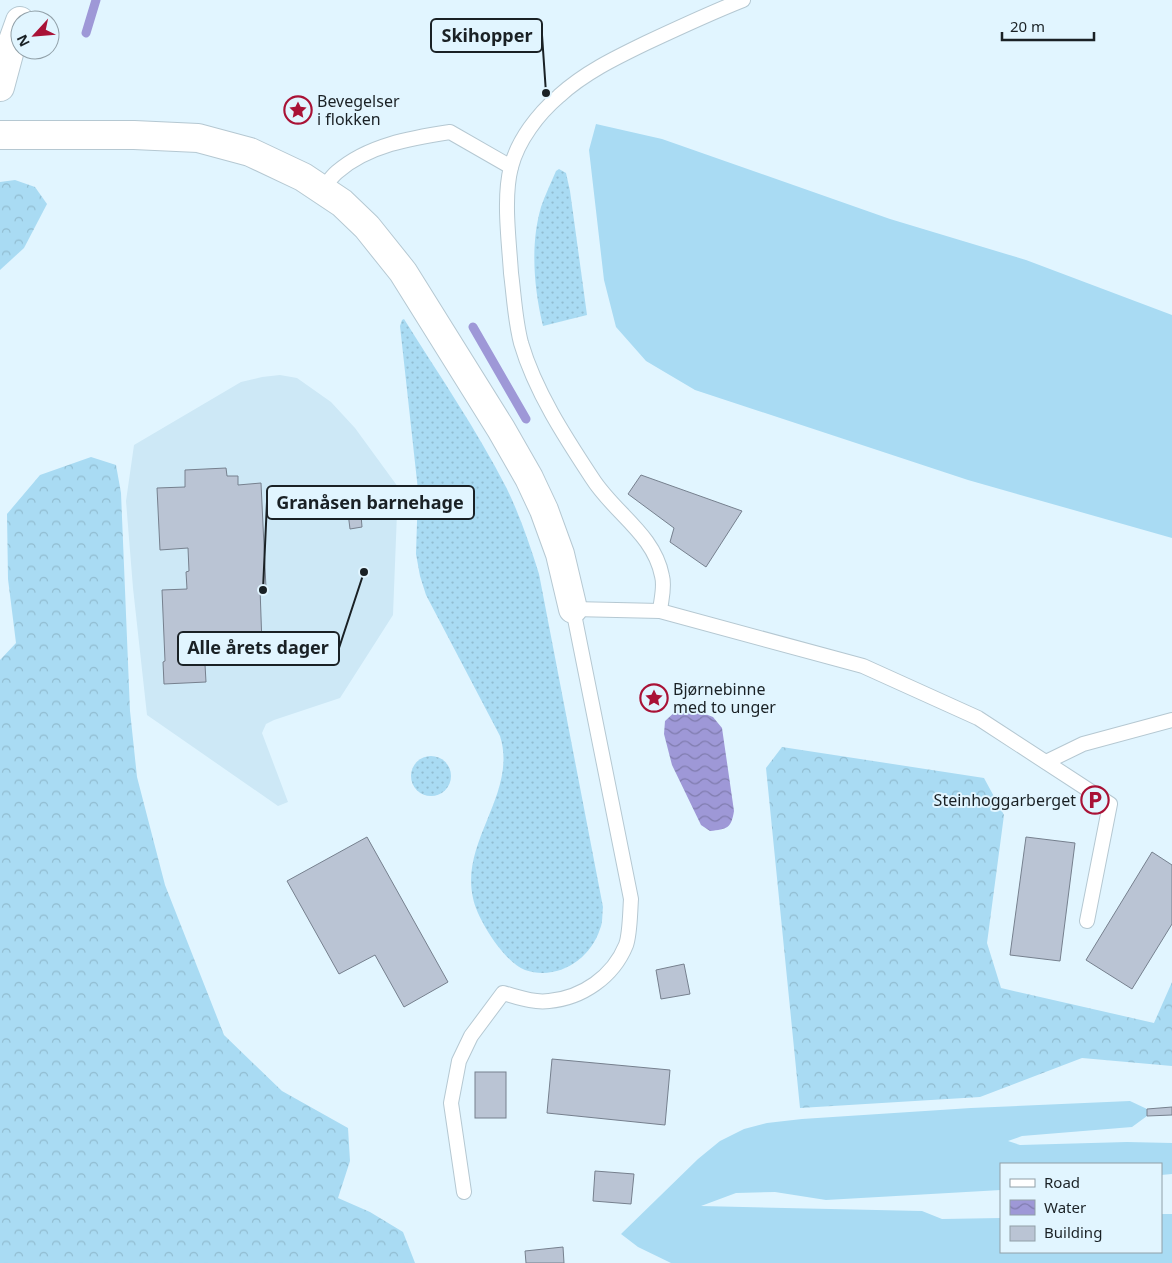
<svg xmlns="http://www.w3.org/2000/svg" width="1172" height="1263" font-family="'Noto Sans',sans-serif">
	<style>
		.built { fill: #cde8f6 }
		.grass { fill: url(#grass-dots) }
		.forest { fill: url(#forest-crowns) }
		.garden { fill: #a9dbf3 }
		.water { fill: url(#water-waves) }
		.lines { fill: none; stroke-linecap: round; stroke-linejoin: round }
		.stream { stroke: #9e98d7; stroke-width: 9 }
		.building { fill: #bac4d4; stroke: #76808e }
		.lane-casing { stroke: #b5c8d2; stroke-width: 16 }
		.street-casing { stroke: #b5c8d2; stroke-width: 30 }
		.lane { stroke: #fff; stroke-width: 14 }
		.street { stroke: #fff; stroke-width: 28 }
		.labels { text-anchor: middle; stroke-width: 4; stroke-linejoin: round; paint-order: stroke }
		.poi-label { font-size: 16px; fill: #1a2125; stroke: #e1f5ff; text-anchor: start }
		.leader { fill: none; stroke: #1a2125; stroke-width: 2 }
		.callout-dot { fill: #1a2125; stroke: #e1f5ff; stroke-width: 2 }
		.callout { fill: #e1f5ff; stroke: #1a2125; stroke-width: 2 }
		.callout-label { font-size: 18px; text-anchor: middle; font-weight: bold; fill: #1a2125 }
	</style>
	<defs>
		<pattern id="grass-dots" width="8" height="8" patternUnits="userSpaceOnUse" patternTransform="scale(1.25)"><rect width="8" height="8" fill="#a9dbf3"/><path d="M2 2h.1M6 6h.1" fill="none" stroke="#91bcd0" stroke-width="1.8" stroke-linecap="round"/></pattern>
		<pattern id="forest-crowns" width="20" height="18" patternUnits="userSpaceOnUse" patternTransform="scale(1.25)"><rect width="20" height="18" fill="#a9dbf3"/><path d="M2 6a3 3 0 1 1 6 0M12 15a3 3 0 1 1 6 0" fill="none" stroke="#91bcd0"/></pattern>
		<pattern id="water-waves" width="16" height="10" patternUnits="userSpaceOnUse" patternTransform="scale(1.25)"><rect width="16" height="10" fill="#9e98d7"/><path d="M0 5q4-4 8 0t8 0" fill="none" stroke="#807cae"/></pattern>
	</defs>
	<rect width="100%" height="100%" fill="#e1f5ff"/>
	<polygon class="built" points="280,375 297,378 331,402 355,428 398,487 393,615 340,698 274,720 266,724 262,733 288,802 278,806 147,715 133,588 126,501 134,445 241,382 262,377"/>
	<g class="grass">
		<path d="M559,169L566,173L570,191L587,315L543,326C534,289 530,245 541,207C545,195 551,183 556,171Z"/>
		<path d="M404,319C439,375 477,430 507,489C520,516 530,545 539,574L603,907C602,914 603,923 600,929C590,960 557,981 525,970C504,962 477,919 473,898C460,841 518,793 500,736L426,595L420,576L416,554L418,490L400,326L402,320Z"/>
		<circle cx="431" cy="776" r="20"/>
	</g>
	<g class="forest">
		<polygon points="15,180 35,187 47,204 24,248 0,270 0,182"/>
		<polygon points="91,457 116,465 121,493 130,711 137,777 165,885 224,1035 282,1091 348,1128 350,1161 338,1198 370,1212 403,1232 415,1263 0,1263 0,660 16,643 8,579 7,514 40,475"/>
		<polygon points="782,747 984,778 1004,815 987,943 1001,988 1154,1023 1172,982 1172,1066 1082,1058 980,1097 800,1108 766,768"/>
	</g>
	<g class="garden">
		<polygon points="596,124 662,139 890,219 1026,260 1172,315 1172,538 968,480 695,390 646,361 616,327 604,280 589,150"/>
		<polygon points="1130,1101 1147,1109 1147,1116 1132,1127 1022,1136 1008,1141 1020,1145 1127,1142 1172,1143 1172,1174 1161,1175 1161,1164 1001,1164 1001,1190 826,1200 775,1192 736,1193 701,1206 922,1211 942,1219 1001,1218 1001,1252 1161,1252 1161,1214 1172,1214 1172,1263 671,1263 638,1247 621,1234 698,1159 720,1141 744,1129 767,1123 802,1119 971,1108"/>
	</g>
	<path class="water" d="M677,710L700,712L713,717L722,728L734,811C731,829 727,829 710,831L701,825L672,765L664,734L665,721Z"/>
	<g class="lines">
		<g class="stream">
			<polyline points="86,33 96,0"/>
			<polyline points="473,327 526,419"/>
		</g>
	</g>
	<g class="building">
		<polygon points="226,468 227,476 238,476 238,485 261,483 266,588 260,588 262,645 204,647 206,682 164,684 163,662 165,661 162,590 187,589 186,572 189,571 188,548 160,550 157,488 185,487 185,470"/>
		<polygon points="641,475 742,511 706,567 670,542 674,528 628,494"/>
		<polygon points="360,503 362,527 350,529 347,505"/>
		<polygon points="367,837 448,982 404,1007 375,955 339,974 287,881"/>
		<polygon points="1026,837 1075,843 1060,961 1010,955"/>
		<polygon points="1152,852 1172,865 1172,924 1132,989 1086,960"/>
		<polygon points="684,964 690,994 661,999 656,970"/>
		<polygon points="552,1059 670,1070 665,1125 547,1113"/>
		<rect x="475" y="1072" width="31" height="46"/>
		<polygon points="1172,1107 1172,1115 1147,1116 1147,1109"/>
		<polygon points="595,1171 634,1174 631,1204 593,1201"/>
		<polygon points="563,1247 564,1263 526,1263 525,1251"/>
	</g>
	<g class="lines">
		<g class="lane-casing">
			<g id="lane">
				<path d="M322,190C327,184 331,177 337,172C368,145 411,138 450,132L511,167"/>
				<path d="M660,611C661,600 665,587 662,576C654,534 614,513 592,478C565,437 535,391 521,343C515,320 514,296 511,273C509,241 503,198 511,167C518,140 538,114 559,96C584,73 615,58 646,43C678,28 710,13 743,0"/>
				<polyline points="1046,762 1083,744 1172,720"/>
				<path d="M464,1192L451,1103L459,1061L471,1036L503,993C518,997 533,1003 549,1001C582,998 613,977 626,945C630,934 630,913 631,899L573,609L660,611L863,666L978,718L1110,804L1087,921"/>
			</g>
		</g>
		<g class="street-casing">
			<g id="street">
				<polyline points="0,87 11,46 20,21"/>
				<polyline points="0,135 134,135 198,138 250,152 303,177 342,203 367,227 403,272 501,429 529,478 544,510 560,554 573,609"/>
			</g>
		</g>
		<use href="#lane" class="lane"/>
		<use href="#street" class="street"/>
	</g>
	<defs>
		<g id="sight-ring" transform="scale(1.4375)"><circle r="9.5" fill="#e1f5ff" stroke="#a91236" stroke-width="1.5"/><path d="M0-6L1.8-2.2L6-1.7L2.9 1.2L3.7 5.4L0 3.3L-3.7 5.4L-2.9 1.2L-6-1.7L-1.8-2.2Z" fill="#a91236"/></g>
		<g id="parking-ring" transform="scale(1.4375)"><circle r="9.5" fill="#e1f5ff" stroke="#a91236" stroke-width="1.5"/><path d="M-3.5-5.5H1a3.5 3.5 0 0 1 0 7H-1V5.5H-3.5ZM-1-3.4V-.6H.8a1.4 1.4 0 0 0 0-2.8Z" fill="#a91236"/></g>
	</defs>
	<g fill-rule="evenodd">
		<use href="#sight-ring" x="298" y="110"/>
		<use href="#sight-ring" x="654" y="698"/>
		<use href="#parking-ring" x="1095" y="800"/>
	</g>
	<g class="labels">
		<g class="poi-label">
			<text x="317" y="107">Bevegelser<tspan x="317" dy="18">i flokken</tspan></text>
			<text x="673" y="695">Bjørnebinne<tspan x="673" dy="18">med to unger</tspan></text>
			<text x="1076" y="806" text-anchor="end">Steinhoggarberget</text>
		</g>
	</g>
	<path class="leader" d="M546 93L542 35M263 590L267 502M364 572L339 648"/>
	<g class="callout-dot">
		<circle cx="546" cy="93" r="5"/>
		<circle cx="263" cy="590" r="5"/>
		<circle cx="364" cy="572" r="5"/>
	</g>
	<g class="callout">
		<rect x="431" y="19" width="111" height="33" rx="5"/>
		<rect x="267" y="486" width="207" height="33" rx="5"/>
		<rect x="178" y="632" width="161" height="33" rx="5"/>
	</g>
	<g class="callout-label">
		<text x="487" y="42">Skihopper</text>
		<text x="370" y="509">Granåsen barnehage</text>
		<text x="258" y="654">Alle årets dager</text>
	</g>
	<rect x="1000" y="1163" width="162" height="90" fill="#e1f5ff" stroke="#91a0a8"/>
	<rect x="1010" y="1179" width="25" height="8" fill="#ffffff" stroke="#91a0a8"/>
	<text x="1044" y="1188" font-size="15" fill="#1a2125">Road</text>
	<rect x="1010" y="1200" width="25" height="15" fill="url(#water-waves)" stroke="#91a0a8"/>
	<text x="1044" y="1213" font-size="15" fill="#1a2125">Water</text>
	<rect x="1010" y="1226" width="25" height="15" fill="#bac4d4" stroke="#91a0a8"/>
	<text x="1044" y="1238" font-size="15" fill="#1a2125">Building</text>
	<g transform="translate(35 35) rotate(244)"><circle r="24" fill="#e1f5ff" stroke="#91a0a8"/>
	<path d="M0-4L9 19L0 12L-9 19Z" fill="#a91236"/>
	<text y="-8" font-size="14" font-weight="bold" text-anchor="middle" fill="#1a2125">N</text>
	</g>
	<path d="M1002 32v8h92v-8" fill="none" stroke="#1a2125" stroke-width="2.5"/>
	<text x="1010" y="32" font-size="15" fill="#1a2125" stroke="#e1f5ff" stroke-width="4" paint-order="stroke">20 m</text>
</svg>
